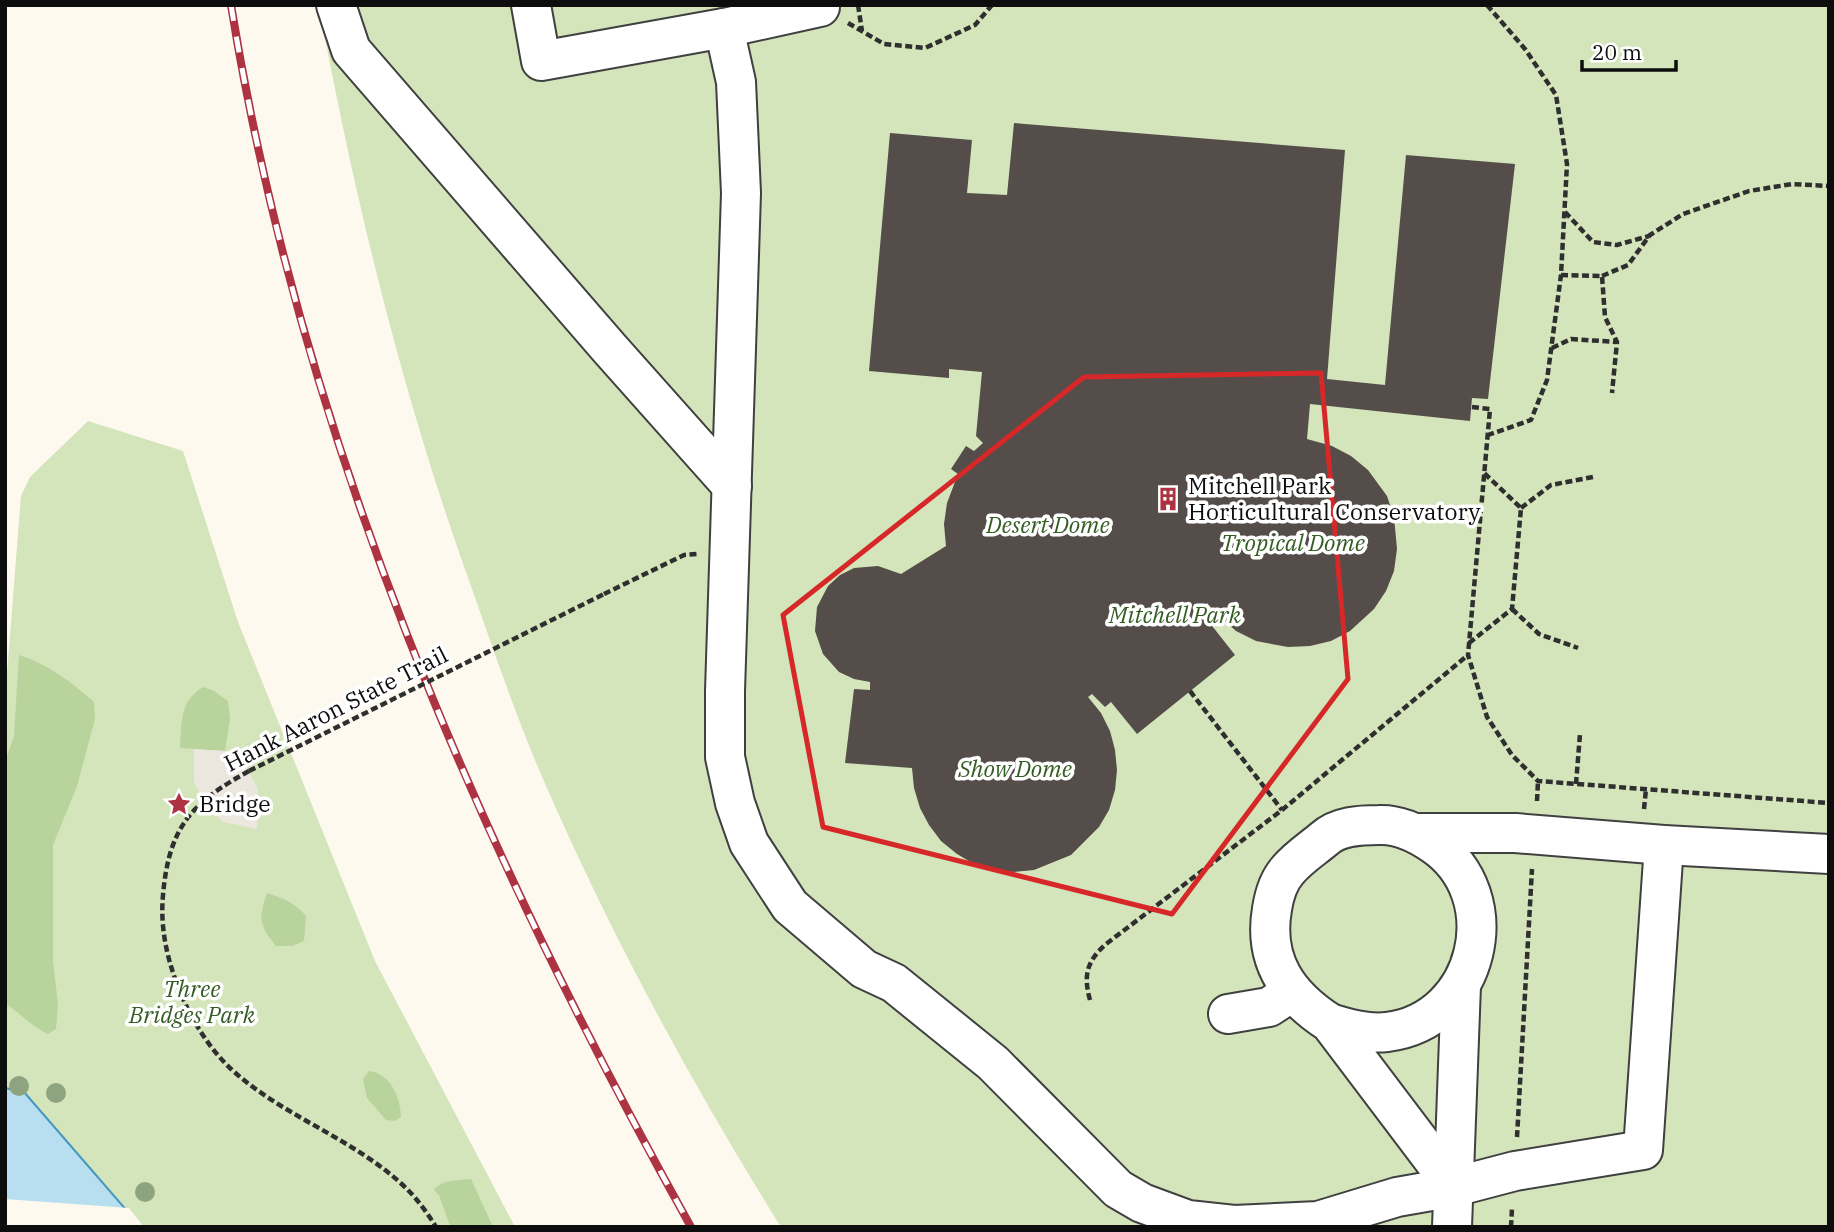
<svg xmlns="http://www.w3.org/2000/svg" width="1834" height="1232" font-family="'IBM Plex Serif',serif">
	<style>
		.green { fill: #d4e4bb }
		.forest { fill: #b9d39c }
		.plaza { fill: #ece7de }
		.water { fill: #b8dff0; stroke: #4698bf; stroke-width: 2 }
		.pier { fill: #fdf9ee }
		.building { fill: #544d4a }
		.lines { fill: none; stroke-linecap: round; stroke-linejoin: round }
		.minor-casing { stroke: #404040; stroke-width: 42 }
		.path { stroke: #2f2f2f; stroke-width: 4.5; stroke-dasharray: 7 3.5; stroke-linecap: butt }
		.minor { stroke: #fff; stroke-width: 38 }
		.rail-casing { stroke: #ae3342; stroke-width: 8 }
		.rail { stroke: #fff; stroke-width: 5; stroke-dasharray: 16; stroke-linecap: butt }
		.path-bridge { stroke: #2f2f2f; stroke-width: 4.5; stroke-dasharray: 7 3.5; stroke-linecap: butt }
		.tree { fill: #8ea37f }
		.marked { fill: none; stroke: #d62828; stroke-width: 5; stroke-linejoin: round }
		.labels { text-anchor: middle; stroke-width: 7; stroke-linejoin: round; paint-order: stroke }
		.poi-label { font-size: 23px; fill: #0d0d0d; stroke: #fff; text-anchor: start }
		.park-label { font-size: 23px; font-style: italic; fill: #345d24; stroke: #fff }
		.street-label { font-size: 23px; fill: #0d0d0d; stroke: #fff }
	</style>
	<rect width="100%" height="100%" fill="#fdf9ee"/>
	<g class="green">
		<path d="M319,5H1829V1227H781C690,1081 608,930 540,772C510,701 486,628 460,555C398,377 353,191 319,5Z"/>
		<polygon points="88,421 183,451 238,622 375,961 515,1227 141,1227 24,1092 5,1088 5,699 21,496 30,477"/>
	</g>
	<g class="forest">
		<path d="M19,655C49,665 70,681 94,702L95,719L77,786L53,845V960L58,1005L56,1029L48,1034C32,1027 20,1013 5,1003V761L14,736Z"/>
		<path d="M203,687L214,691L228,701L230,719L225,751L180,748C182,722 179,702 203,687Z"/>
		<path d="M267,893C283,898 295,903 306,916L304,941L292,946H276C259,925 258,919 267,893Z"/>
		<path d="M369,1071C391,1074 400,1097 401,1117L395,1121L386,1120L367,1098L363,1079Z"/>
		<path d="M471,1179L493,1227H452L449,1223L439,1195L434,1190C442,1179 458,1181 471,1179Z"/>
	</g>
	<polygon class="plaza" points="194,749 239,752 258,790 257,829 223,822 208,809 194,782"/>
	<polygon class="water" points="5,1088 24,1092 141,1227 5,1227"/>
	<polygon class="pier" points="5,1199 129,1208 144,1227 5,1227"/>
	<polygon class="building" points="1014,123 1345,150 1327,379 1385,385 1406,155 1515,164 1488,399 1472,398 1470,421 1310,404 1307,439 1332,446 1351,456 1368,470 1387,496 1394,517 1397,549 1394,571 1386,591 1374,609 1350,631 1331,641 1310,646 1288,647 1256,641 1236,631 1216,613 1207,603 1205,605 1213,618 1209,622 1235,655 1137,734 1111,702 1105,707 1092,694 1088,697 1101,713 1110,731 1115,750 1117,770 1115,790 1109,810 1099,827 1071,855 1034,870 1014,872 994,870 974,864 957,854 941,841 929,825 920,808 914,788 912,768 845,763 854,689 870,690 870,682 854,679 839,672 823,654 815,631 817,607 828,586 840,575 854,568 878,566 901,574 946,546 944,524 947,503 958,474 951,469 966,446 974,451 983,443 976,436 982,372 949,369 949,378 869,371 890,133 972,140 967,193 1007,195"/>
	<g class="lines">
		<g class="minor-casing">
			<g id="minor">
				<polyline points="336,5 351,50 610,349 732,486"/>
				<polyline points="531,5 541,61 724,28 820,7 820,5"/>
				<polyline points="724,28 736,82 741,193 725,691 725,757 735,803 749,843 790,906 864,969 894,983 993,1063 1118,1189 1142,1203 1188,1220 1234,1225 1318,1221 1397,1197 1454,1187 1515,1171 1643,1150 1664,845"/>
				<polyline points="1417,833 1515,833 1664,845 1829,854"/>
				<polyline points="1228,1014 1269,1007 1292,992"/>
				<path d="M1330,1023C1349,1029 1367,1034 1387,1032C1480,1021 1509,895 1433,844C1417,833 1399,824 1379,825C1360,825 1338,826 1324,839C1312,849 1298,858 1288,870C1279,880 1274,896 1272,909C1263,961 1288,996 1330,1023L1454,1187"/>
				<polyline points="1452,1227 1461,985"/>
			</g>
		</g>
		<g class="path">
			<polyline points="858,5 862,31"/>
			<polyline points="1487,5 1525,49 1556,95 1567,164 1561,275 1547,380 1531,420 1488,435"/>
			<polyline points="848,23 884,44 925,48 975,25 992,5"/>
			<polyline points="1565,212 1593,242 1617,245 1649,236"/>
			<polyline points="1561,275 1602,276 1605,317 1617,342 1612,393"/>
			<polyline points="1602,276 1628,265 1650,235 1683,214 1749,191 1792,184 1829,186"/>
			<polyline points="1552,348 1571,339 1616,342"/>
			<polyline points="1472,407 1490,409 1468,655 1487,717 1512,755 1538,781 1829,803"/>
			<polyline points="1521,508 1551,485 1593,477 1590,478"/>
			<polyline points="604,594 684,555 697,554"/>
			<polyline points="1512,609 1539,634 1578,648"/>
			<polyline points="1469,643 1512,609 1521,508 1484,473"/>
			<polyline points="1190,691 1282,810"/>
			<path d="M249,771C191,803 169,827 163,895C160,928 167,959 179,989C191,1019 208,1047 231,1069C283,1117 356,1139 407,1189C418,1200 428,1214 436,1227"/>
			<polyline points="1576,784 1580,734"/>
			<polyline points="1537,801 1538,781"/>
			<polyline points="1644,809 1646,789"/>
			<path d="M1090,1000C1083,975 1087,961 1106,944L1282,810L1468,655"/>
			<polyline points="1517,1137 1532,869"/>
			<polyline points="1511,1227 1512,1208"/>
		</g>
		<use href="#minor" class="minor"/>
		<g class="rail-casing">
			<path id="rail" d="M231,5C301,439 478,845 691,1227"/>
		</g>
		<use href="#rail" class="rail"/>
		<polyline class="path-bridge" points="249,771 604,594"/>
	</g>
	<g class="tree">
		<circle cx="19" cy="1086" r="10"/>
		<circle cx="56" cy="1093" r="10"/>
		<circle cx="145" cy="1192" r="10"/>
	</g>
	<path class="marked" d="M1321,373L1348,679L1172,914L823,827L783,615L1084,377Z"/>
	<defs>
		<g id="building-bare" transform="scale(1.89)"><path d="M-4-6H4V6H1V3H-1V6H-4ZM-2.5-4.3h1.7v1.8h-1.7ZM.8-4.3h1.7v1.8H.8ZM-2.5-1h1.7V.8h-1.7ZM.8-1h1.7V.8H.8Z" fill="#ae3342" stroke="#fff" stroke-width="2.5" paint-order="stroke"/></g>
		<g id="sight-bare" transform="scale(1.89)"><path d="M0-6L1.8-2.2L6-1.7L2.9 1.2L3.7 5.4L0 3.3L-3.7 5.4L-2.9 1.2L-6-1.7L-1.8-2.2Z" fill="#ae3342" stroke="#fff" stroke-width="2.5" paint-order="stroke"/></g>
	</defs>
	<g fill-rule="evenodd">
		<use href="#building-bare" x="1168" y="499"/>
		<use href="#sight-bare" x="179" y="804"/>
	</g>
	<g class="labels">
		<g class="poi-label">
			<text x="1188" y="494">Mitchell Park<tspan x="1188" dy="26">Horticultural Conservatory</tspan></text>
			<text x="199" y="812">Bridge</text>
		</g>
		<g class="park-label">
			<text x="1048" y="533">Desert Dome</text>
			<text x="1293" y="551">Tropical Dome</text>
			<text x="1175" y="623">Mitchell Park</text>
			<text x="1015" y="777">Show Dome</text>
			<text x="192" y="997">Three<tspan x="192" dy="26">Bridges Park</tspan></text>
		</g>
		<g class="street-label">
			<text transform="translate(336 709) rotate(-27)" y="8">Hank Aaron State Trail</text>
		</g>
	</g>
	<rect width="1834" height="1232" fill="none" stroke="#0d0d0d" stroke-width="14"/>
	<path d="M1582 60v10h94v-10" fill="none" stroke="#0d0d0d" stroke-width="3.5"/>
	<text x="1592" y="60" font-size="21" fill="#0d0d0d" stroke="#ffffff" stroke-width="5" paint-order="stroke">20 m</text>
</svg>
